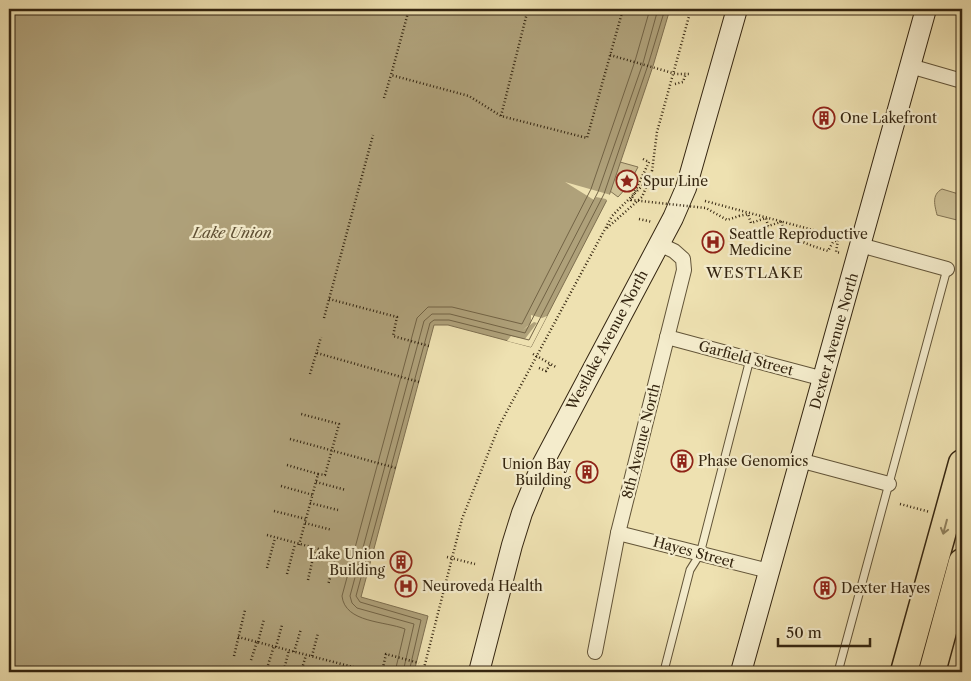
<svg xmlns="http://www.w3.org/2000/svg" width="971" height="681" font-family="'Libre Caslon Text',serif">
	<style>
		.green { fill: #cec196; stroke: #817353 }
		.water { fill: #afa17a; stroke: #7e6f50 }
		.pier { fill: #eee1b1 }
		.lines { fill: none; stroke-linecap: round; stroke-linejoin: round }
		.shore { stroke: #726345; stroke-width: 1 }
		.lane-casing { stroke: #625438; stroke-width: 9 }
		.street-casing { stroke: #625438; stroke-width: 16 }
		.secondary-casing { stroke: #342510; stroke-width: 22 }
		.highway-casing { stroke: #342510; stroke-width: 29 }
		.path { stroke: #342510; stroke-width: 2.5; stroke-dasharray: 1 2.5; stroke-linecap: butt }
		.lane { stroke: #f4eccc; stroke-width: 7 }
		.street { stroke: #f4eccc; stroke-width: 14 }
		.secondary { stroke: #f4eccc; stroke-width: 20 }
		.highway { stroke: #eee1b1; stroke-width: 26 }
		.path-bridge { stroke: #342510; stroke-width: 2.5; stroke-dasharray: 1 2.5; stroke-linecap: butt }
		.oneway { stroke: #918360 }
		.labels { text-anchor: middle; stroke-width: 4.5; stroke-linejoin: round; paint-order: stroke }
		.poi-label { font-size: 14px; fill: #342510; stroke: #f4eccc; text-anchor: start }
		.street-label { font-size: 14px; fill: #342510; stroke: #f4eccc }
		.water-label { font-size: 15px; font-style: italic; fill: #5f5035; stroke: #f4eccc }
		.neighbourhood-label { font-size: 15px; letter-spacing: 1px; fill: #342510; stroke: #f4eccc }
	</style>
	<rect width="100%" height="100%" fill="#eee1b1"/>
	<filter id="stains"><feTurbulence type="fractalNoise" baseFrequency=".004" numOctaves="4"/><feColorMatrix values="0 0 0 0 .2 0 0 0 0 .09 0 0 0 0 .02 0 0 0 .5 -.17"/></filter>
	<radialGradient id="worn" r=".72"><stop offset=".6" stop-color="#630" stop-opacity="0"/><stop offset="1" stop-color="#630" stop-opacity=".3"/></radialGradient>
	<g class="green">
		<polygon points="620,162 638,167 628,186 618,197 610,191"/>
		<path d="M942,189L962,195L957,220L937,215C935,206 931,195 942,189Z"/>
	</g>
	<polygon class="water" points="9,9 670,9 653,66 609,196 531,347 448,325 434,325 361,597 428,616 414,672 9,672"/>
	<g class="pier">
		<polygon points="565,182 611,195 608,203 606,199 596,197 594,200"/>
		<polygon points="531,315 542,318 547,316 531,347 507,341 511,336 525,339 537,323 534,322 523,330 531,323"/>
	</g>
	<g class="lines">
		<g class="shore">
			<path d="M395,672L405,629C385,621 345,623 342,596L417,318L428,307H452L522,324L591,189L635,61L650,9"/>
			<polyline points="403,672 414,624 357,608 352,603 350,596 424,321 432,314 450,314 525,333 598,192 643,63 658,9"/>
			<polyline points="409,672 421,620 360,602 356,596 430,323 434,320 449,320 529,340 604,194 648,65 665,9"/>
		</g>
		<g class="lane-casing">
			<g id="lane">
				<polyline points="664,671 690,570 700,554 750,359"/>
				<polyline points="838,672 947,269"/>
			</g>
		</g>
		<g class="street-casing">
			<g id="street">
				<polyline points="910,66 962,81"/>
				<polyline points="860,245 947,269"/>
				<polyline points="667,337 824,379"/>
				<polyline points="799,460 889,484"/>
				<polyline points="618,533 769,571"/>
				<polyline points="595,652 618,533 684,270 683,259 674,251 659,244"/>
			</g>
		</g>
		<g class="secondary-casing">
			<g id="secondary">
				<polyline points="479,672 512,545 522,513 541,467 673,218 686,188 737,9"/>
				<polyline points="741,672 926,9"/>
			</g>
		</g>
		<g class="highway-casing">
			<g id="highway">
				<polyline points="904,672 962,463"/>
				<polyline points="932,672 962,562"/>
			</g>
		</g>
		<g class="path">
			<polyline points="409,9 391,75 469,96 501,116 587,138 623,9"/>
			<polyline points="610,55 676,74 690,74"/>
			<polyline points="675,84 683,82 686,73"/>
			<polyline points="384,98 391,75"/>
			<polyline points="501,116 528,9"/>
			<polyline points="643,159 649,162"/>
			<polyline points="652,171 657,132 691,9"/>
			<polyline points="705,201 828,234"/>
			<path d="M739,216L748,214L751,223L766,218L768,226L781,222C786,239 813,246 828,251L833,242L838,240L836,252L841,253"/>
			<polyline points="639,219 652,222"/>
			<polyline points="607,228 642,197 651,176"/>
			<polyline points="961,285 962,285"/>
			<polyline points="329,299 397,317 393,336 429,346"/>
			<polyline points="324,318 373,135"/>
			<polyline points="317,353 419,382"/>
			<polyline points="533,354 556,367"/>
			<polyline points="539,368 546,371 551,363"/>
			<polyline points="310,374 321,337"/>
			<polyline points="290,439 396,468"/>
			<polyline points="287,465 318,474"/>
			<polyline points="316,482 346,490"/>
			<polyline points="281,486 313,495"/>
			<polyline points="310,503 338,510"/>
			<polyline points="900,504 930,512"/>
			<polyline points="274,511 306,519"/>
			<polyline points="305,523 332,530"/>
			<polyline points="267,535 337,554 328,585"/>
			<polyline points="299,545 318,474 325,475 339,424 301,414"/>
			<polyline points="447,557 475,564"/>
			<polyline points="267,568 275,538"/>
			<polyline points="287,574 295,544"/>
			<polyline points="308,580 315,549"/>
			<polyline points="238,637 372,672"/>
			<polyline points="258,642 264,619"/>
			<polyline points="276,647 282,625"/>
			<polyline points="294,652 301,629"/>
			<polyline points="234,656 245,610"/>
			<polyline points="312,656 318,633"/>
			<polyline points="251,660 257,642"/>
			<polyline points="268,665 274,646"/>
			<polyline points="284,670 289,650"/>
			<polyline points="301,672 306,655"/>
			<polyline points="382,672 386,654 419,663"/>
			<polyline points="423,672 462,519 499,426 612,216 642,186 652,171"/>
		</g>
		<use href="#lane" class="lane"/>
		<use href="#street" class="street"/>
		<use href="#secondary" class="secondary"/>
		<use href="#highway" class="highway"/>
		<polyline class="path-bridge" points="649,162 631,200 706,208 727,220 739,216"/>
	</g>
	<defs><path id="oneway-shaft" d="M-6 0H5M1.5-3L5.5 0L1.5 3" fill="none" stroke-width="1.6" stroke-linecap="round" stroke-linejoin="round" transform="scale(1.25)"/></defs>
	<use class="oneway" href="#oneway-shaft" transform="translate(945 527) rotate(105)"/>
	<defs>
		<g id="building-ring" transform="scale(1.125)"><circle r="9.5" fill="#f4eccc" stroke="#8f2418" stroke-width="1.5"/><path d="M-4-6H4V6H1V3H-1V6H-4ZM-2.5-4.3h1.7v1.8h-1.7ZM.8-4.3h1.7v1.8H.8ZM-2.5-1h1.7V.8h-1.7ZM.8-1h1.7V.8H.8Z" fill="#8f2418"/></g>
		<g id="sight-ring" transform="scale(1.125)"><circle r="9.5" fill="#f4eccc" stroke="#8f2418" stroke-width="1.5"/><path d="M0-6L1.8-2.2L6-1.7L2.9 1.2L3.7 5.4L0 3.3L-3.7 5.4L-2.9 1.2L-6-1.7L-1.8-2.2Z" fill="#8f2418"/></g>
		<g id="hospital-ring" transform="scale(1.125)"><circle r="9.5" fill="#f4eccc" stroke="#8f2418" stroke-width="1.5"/><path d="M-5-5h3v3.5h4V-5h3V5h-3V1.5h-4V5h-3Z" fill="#8f2418"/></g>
	</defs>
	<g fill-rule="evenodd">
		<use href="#building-ring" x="824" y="118"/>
		<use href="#sight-ring" x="627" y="181"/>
		<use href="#hospital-ring" x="713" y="242"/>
		<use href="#building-ring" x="682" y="461"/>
		<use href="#building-ring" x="587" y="472"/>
		<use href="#building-ring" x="401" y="562"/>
		<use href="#hospital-ring" x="406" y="586"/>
		<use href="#building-ring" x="825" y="588"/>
	</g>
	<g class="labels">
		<g class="poi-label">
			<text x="840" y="123">One Lakefront</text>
			<text x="643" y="186">Spur Line</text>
			<text x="729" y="239">Seattle Reproductive<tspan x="729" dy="16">Medicine</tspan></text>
			<text x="698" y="466">Phase Genomics</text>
			<text x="571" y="469" text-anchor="end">Union Bay<tspan x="571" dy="16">Building</tspan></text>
			<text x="385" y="559" text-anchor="end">Lake Union<tspan x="385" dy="16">Building</tspan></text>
			<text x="422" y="591">Neuroveda Health</text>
			<text x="841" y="593">Dexter Hayes</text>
		</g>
		<g class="street-label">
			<text transform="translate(607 340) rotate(-62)" y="5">Westlake Avenue North</text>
			<text transform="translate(834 341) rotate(-74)" y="5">Dexter Avenue North</text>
			<text transform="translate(746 358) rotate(15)" y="5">Garfield Street</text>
			<text transform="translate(641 441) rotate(-76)" y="5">8th Avenue North</text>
			<text transform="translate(694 552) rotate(15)" y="5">Hayes Street</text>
		</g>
		<g class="water-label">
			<text x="232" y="238">Lake Union</text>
		</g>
		<g class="neighbourhood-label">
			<text x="755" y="278">WESTLAKE</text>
		</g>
	</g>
	<rect width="971" height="681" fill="none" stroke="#eee1b1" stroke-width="30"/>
	<rect x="10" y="10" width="951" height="661" fill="none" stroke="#342510" stroke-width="2.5"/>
	<rect x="15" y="15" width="941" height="651" fill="none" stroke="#342510"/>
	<path d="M778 638v8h92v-8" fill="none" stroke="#342510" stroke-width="2.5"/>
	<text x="786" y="638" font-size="15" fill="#342510" stroke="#f4eccc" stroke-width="4" paint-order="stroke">50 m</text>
	<rect width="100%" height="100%" filter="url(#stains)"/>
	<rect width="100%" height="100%" fill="url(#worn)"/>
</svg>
